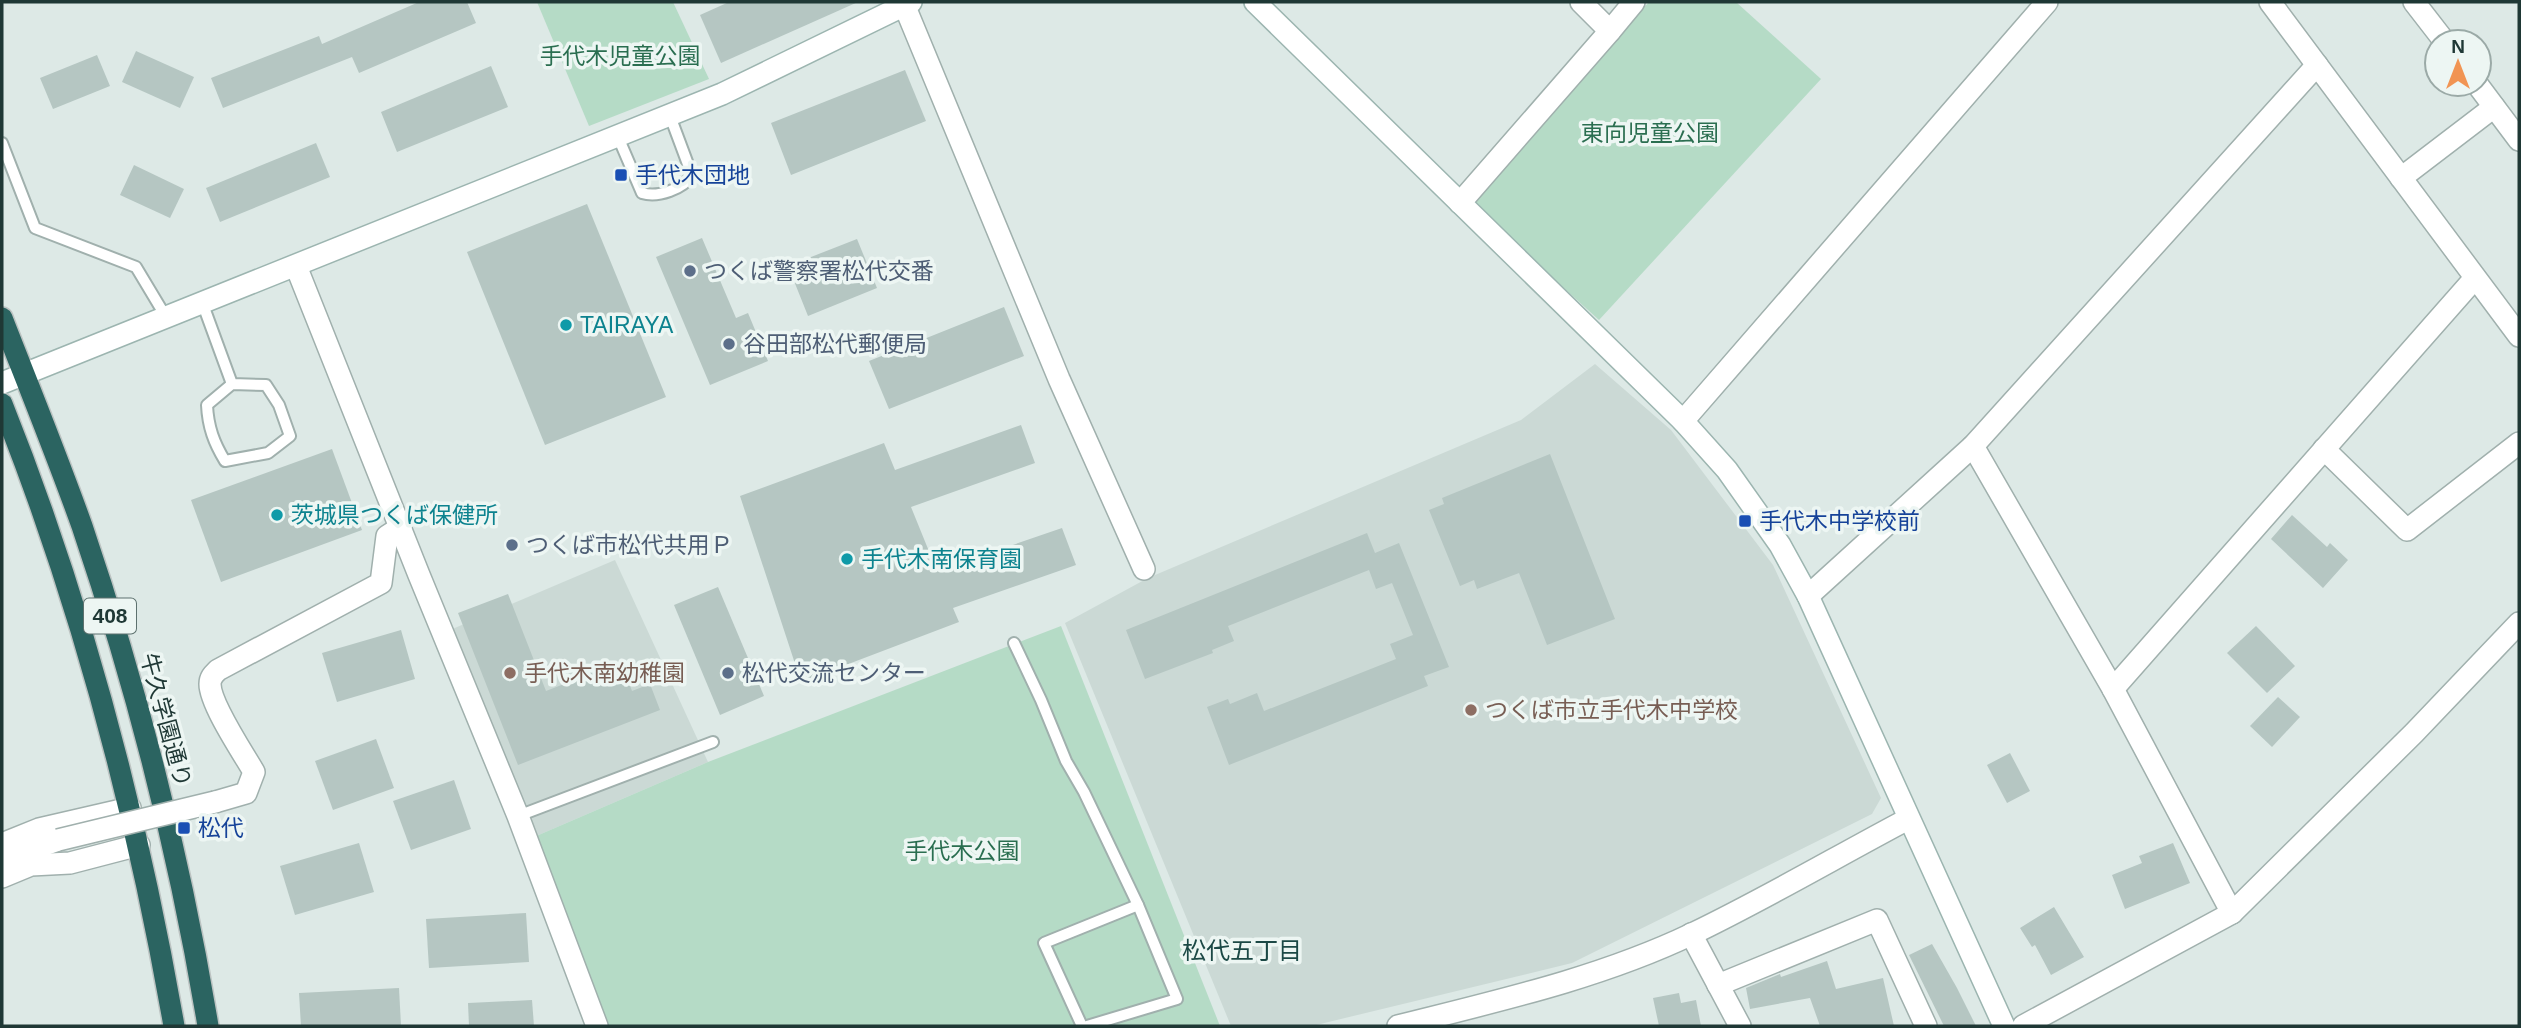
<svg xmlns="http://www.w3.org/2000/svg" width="2521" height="1028" font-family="Helvetica,'Noto Sans JP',sans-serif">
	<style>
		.built { fill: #cbd9d5 }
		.green { fill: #b5dbc6 }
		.building { fill: #b5c6c2 }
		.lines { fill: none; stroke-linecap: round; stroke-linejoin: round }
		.lane-casing { stroke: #a0b0ad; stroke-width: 14 }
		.street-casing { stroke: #a0b0ad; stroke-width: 24 }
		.secondary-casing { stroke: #9cb5b0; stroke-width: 24 }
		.highway-casing { stroke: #bcc3c2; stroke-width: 24 }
		.lane { stroke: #fff; stroke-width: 10 }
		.street { stroke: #fff; stroke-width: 21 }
		.secondary { stroke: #fff; stroke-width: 21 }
		.highway { stroke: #2b6461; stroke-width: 21 }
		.street-bridge-casing { stroke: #a0b0ad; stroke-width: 24; stroke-linecap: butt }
		.street-bridge { stroke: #fff; stroke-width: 21 }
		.transit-dot { fill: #1a4fb4; stroke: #edf6f3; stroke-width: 2.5 }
		.service-dot { fill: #5c6f8a; stroke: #edf6f3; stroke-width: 2.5 }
		.culture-dot { fill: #0f9aa8; stroke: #edf6f3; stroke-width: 2.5 }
		.education-dot { fill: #8d6e63; stroke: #edf6f3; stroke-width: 2.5 }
		.labels { text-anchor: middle; stroke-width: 7; stroke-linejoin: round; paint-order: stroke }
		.shield { fill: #edf6f3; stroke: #5d716e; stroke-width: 2 }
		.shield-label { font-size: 21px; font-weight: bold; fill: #1f3835 }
		.park-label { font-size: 23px; fill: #2a6e50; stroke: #edf6f3 }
		.transit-label { font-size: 23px; fill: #164399; stroke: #edf6f3; text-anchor: start }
		.service-label { font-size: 23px; fill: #4e5e75; stroke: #edf6f3; text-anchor: start }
		.culture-label { font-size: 23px; fill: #0d838f; stroke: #edf6f3; text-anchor: start }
		.education-label { font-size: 23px; fill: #785e54; stroke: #edf6f3; text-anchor: start }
		.street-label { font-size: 23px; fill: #1f3835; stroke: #edf6f3 }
		.neighbourhood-label { font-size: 24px; fill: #1c4946; stroke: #edf6f3 }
	</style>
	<rect width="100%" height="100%" fill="#dde9e6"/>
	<g class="built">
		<polygon points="1595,364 1671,430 1773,565 1881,798 1872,814 1572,963 1312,1026 1231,1026 1065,623 1148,578 1521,420"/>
		<polygon points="615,560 708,762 527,840 443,633"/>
	</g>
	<g class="green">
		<polygon points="537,2 673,2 709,79 589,126"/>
		<polygon points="1649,2 1736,2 1821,79 1599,320 1467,200"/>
		<polygon points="1061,626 1220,1026 607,1026 527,840 708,762"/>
	</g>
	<g class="building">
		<polygon points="419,2 467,2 476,23 359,73 352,57 223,108 211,78 319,36 322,44"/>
		<polygon points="729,2 858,2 721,63 700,15"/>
		<polygon points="136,51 194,77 180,108 122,82"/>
		<polygon points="97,55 110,86 53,109 40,78"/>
		<polygon points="491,66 508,107 397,152 381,112"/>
		<polygon points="905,70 926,121 791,175 771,123"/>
		<polygon points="316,143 330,177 220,222 206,188"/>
		<polygon points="134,165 184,189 170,218 120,195"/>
		<polygon points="587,204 666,397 545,445 467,252"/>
		<polygon points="702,238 736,318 748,313 768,361 710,385 656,257"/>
		<polygon points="857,239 877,288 808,316 788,266"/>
		<polygon points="1004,307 1024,356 889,409 869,361"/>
		<polygon points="1021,425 1035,463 911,507 937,571 1062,528 1076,565 953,608 959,622 801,682 740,496 884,443 895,470"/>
		<polygon points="332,449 362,530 221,582 191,500"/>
		<polygon points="1550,454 1615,619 1547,645 1519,573 1477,589 1474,580 1460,586 1429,510 1444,504 1442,498"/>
		<polygon points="2292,515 2327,547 2330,543 2348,560 2323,588 2271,539"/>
		<polygon points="1367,533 1375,553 1399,543 1449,667 1424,676 1428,686 1229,765 1207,707 1228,699 1230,704 1257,693 1264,711 1396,659 1390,644 1413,635 1392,583 1376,589 1369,570 1228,626 1234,641 1212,650 1213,653 1145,679 1126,630"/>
		<polygon points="718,587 764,696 720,715 674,605"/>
		<polygon points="508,594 546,691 621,662 632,691 650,684 660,710 518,765 458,613"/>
		<polygon points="2256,626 2295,666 2267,693 2227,653"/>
		<polygon points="401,630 415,679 337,702 322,653"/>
		<polygon points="2278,697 2300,717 2272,747 2250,726"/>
		<polygon points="376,739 394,788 333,810 315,761"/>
		<polygon points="2010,753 2030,791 2007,803 1987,765"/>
		<polygon points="454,780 471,829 411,850 393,801"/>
		<polygon points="359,843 374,892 295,915 280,866"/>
		<polygon points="2173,843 2190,883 2125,909 2112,875 2142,863 2139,856"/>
		<polygon points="2054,907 2084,957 2051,975 2035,945 2032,947 2020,928"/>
		<polygon points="526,913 529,962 429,968 426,919"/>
		<polygon points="1932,944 1957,988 1976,1026 1944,1026 1909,955"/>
		<polygon points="1827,961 1836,989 1883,978 1894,1026 1820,1026 1810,998 1750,1009 1746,988 1780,974 1781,977"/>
		<polygon points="399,988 401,1026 301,1026 299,993"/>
		<polygon points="1679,993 1681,1003 1696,1000 1701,1026 1659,1026 1653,998"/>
		<polygon points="532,1000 534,1026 469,1026 468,1003"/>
	</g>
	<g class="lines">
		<g class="lane-casing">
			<g id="lane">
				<path d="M618,137L642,193C658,198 683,189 692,175L670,116"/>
				<polyline points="2,143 35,228 136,267 166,317"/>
				<path d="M202,302L232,384L266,385L279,405L290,436L268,453L225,461C214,443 208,427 207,405L232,384"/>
				<polyline points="1014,643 1041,700 1066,761 1084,792 1138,905 1177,999 1087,1026"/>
				<polyline points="518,816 713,742"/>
				<polyline points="1082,1026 1044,943 1138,905"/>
			</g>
		</g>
		<g class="street-casing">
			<g id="street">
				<polyline points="903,2 1059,379 1144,569"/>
				<polyline points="2270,2 2519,336"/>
				<polyline points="2414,2 2445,42"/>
				<polyline points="1610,31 1634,2"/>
				<polyline points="2477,84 2519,140"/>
				<polyline points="2401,178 2494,107"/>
				<polyline points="1460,203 1610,31 1581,2"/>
				<polyline points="296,266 419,575 518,816 597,1026"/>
				<polyline points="1683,421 2047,2"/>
				<polyline points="1973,446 2113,689 2232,913"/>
				<polyline points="2324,449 2407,530 2519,443"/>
				<polyline points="1808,596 1973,446 2317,65"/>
				<polyline points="2113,689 2475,278"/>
				<path d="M215,802L246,793L254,772C243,753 210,704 210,684C210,677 214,674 218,670L381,583L387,536L401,527"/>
				<polyline points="2,844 39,829 130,808"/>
				<polyline points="2,860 58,840"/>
				<polyline points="2,877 31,865 70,863 139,845"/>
				<polyline points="1691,934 1740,1026"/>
				<polyline points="1718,985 1877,920 1926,1026"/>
				<path d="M1398,1026C1497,1001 1600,978 1692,934C1765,899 1836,857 1908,819"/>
				<polyline points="2023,1026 2232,913 2414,733 2519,623"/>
			</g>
		</g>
		<g class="secondary-casing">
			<g id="secondary">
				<polyline points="1255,2 1683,421 1727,470 1780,545 1808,596 2004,1026"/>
				<polyline points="2,383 722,94 911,2"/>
			</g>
		</g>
		<g class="highway-casing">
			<g id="highway">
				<path d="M2,318C29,387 57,456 82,526C137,688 180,857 208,1026"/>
				<path d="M2,404C82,604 137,814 174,1026"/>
			</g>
		</g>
		<use href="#lane" class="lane"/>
		<use href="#street" class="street"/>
		<use href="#secondary" class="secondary"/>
		<use href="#highway" class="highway"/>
		<g class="street-bridge-casing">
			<polyline id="street-bridge" points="58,840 215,802"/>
		</g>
		<use href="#street-bridge" class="street-bridge"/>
	</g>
	<g class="transit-dot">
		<rect x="614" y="168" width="14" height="14" rx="3.5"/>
		<rect x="1738" y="514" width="14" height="14" rx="3.5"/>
		<rect x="177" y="821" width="14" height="14" rx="3.5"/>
	</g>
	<g class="service-dot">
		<circle cx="690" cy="271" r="7"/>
		<circle cx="729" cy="344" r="7"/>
		<circle cx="512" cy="545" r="7"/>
		<circle cx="728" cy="673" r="7"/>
	</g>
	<g class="culture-dot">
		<circle cx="566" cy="325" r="7"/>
		<circle cx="277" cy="515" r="7"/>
		<circle cx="847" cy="559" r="7"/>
	</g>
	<g class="education-dot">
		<circle cx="510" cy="673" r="7"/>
		<circle cx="1471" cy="710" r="7"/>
	</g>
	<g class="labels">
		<rect class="shield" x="84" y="598.5" width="52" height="35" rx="5"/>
		<g class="shield-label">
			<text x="110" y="623">408</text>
		</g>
		<g class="park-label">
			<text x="620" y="64">手代木児童公園</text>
			<text x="1650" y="141">東向児童公園</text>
			<text x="962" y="859">手代木公園</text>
		</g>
		<g class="transit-label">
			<text x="635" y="183">手代木団地</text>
			<text x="1759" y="529">手代木中学校前</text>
			<text x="198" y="836">松代</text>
		</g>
		<g class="service-label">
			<text x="704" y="279">つくば警察署松代交番</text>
			<text x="743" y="352">谷田部松代郵便局</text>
			<text x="526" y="553">つくば市松代共用Ｐ</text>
			<text x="742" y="681">松代交流センター</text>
		</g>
		<g class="culture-label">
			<text x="580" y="333">TAIRAYA</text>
			<text x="291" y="523">茨城県つくば保健所</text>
			<text x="861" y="567">手代木南保育園</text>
		</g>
		<g class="education-label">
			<text x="524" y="681">手代木南幼稚園</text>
			<text x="1485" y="718">つくば市立手代木中学校</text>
		</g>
		<g class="street-label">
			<text transform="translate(166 720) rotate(75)" y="8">牛久学園通り</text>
		</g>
		<g class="neighbourhood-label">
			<text x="1242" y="959">松代五丁目</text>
		</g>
	</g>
	<rect width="2521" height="1028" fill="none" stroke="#1f3835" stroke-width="7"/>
	<g transform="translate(2458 63)"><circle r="33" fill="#edf6f3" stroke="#9baaa7" stroke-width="2"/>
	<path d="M0-5L12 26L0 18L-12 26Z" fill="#f19453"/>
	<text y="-10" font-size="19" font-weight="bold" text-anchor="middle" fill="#1f3835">N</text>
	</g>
</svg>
